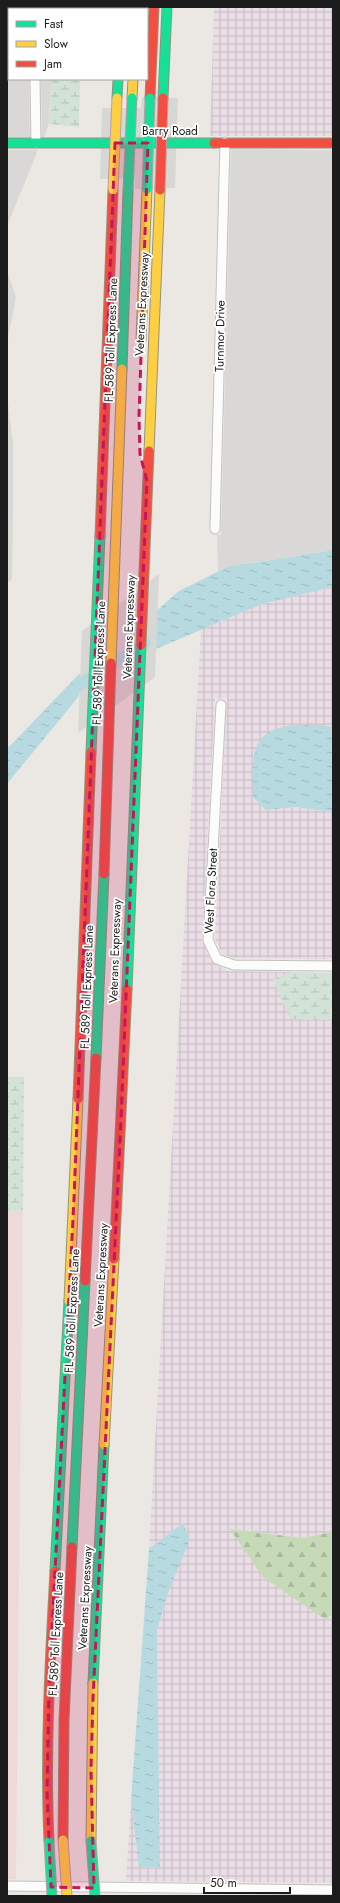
<svg xmlns="http://www.w3.org/2000/svg" width="340" height="1903" font-family="Jost,sans-serif">
	<style>
		.residential { fill: #dad8d6 }
		.commercial { fill: #eedad9 }
		.industrial { fill: url(#industrial-grid) }
		.forest { fill: url(#forest-firs) }
		.wetland { fill: url(#wetland-marsh) }
		.water { fill: url(#water-ripples) }
		.pier { fill: #d7d7d5 }
		.lines { fill: none; stroke-linecap: round; stroke-linejoin: round }
		.canal { stroke: #b6dae0; stroke-width: 12 }
		.street-casing { stroke: #c3c2c0; stroke-width: 11 }
		.fast-casing { stroke: #95947c; stroke-width: 11 }
		.slow-casing { stroke: #95947c; stroke-width: 11 }
		.jam-casing { stroke: #95947c; stroke-width: 11 }
		.street { stroke: #fcfcfb; stroke-width: 9 }
		.fast { stroke: #16e098; stroke-width: 9 }
		.slow { stroke: #ffcf43; stroke-width: 9 }
		.jam { stroke: #f24e42; stroke-width: 9 }
		.fast-bridge-casing { stroke: #c19aa8; stroke-width: 11; stroke-linecap: butt }
		.slow-bridge-casing { stroke: #c19aa8; stroke-width: 11; stroke-linecap: butt }
		.jam-bridge-casing { stroke: #c19aa8; stroke-width: 11; stroke-linecap: butt }
		.fast-bridge { stroke: #16e098; stroke-width: 9 }
		.slow-bridge { stroke: #ffcf43; stroke-width: 9 }
		.jam-bridge { stroke: #f24e42; stroke-width: 9 }
		.marked { fill: #c2185b; fill-opacity: 0.2; stroke: #c2185b; stroke-width: 3; stroke-dasharray: 8 5; stroke-linejoin: round }
		.labels { text-anchor: middle; stroke-width: 3.5; stroke-linejoin: round; paint-order: stroke }
		.street-label { font-size: 12px; fill: #1c1c1c; stroke: #fff }
	</style>
	<defs>
		<pattern id="industrial-grid" width="8" height="8" patternUnits="userSpaceOnUse"><rect width="8" height="8" fill="#e9dce5"/><path d="M0 4h8M4 0v8" fill="none" stroke="#c7bcc4"/></pattern>
		<pattern id="forest-firs" width="22" height="20" patternUnits="userSpaceOnUse"><rect width="22" height="20" fill="#c7dab8"/><path d="M5 1l3.5 6h-7zM16 11l3.5 6h-7z" fill="#aaba9e"/></pattern>
		<pattern id="wetland-marsh" width="20" height="14" patternUnits="userSpaceOnUse"><rect width="20" height="14" fill="#d2e2d6"/><path d="M1 5h8M5 5V1M11 12h8M15 12V8" fill="none" stroke="#b4c1b7"/></pattern>
		<pattern id="water-ripples" width="26" height="14" patternUnits="userSpaceOnUse"><rect width="26" height="14" fill="#b6dae0"/><path d="M2 4q2-2 4 0t4 0M15 11q2-2 4 0t4 0" fill="none" stroke="#9cbac0"/></pattern>
	</defs>
	<rect width="100%" height="100%" fill="#ebe8e4"/>
	<g class="residential">
		<polygon points="7,7 28,7 28,9 9,9 9,79 29,79 30,137 7,137"/>
		<polygon points="41,79 51,79 49,124 44,137 42,137"/>
		<polygon points="231,149 333,150 333,550 227,567 218,571 217,535 221,535"/>
		<polygon points="7,150 38,150 7,226"/>
		<polygon points="7,271 16,297 7,343"/>
		<polygon points="7,395 13,444 13,505 12,579 7,583"/>
	</g>
	<polygon class="commercial" points="23,1210 16,1879 7,1879 7,1212"/>
	<g class="industrial">
		<polygon points="214,7 333,7 333,136 210,136"/>
		<polygon points="333,587 333,727 312,726 266,810 296,807 333,812 333,959 232,958 222,954 215,939 227,699 215,698 202,940 212,962 228,971 292,972 273,979 291,1019 333,1020 333,1532 302,1538 231,1529 326,1620 333,1613 333,1883 126,1881 131,1800 139,1868 160,1867 157,1630 170,1587 183,1523 149,1549 201,630 262,604"/>
	</g>
	<polygon class="forest" points="230,1529 302,1538 333,1532 333,1613 326,1620 263,1577"/>
	<g class="wetland">
		<polygon points="51,79 80,79 79,127 49,124"/>
		<polygon points="292,972 333,973 333,1020 290,1019 273,979"/>
		<polygon points="7,1077 24,1077 23,1210 7,1212"/>
	</g>
	<g class="water">
		<polygon points="333,550 333,587 262,604 149,652 147,619 179,591 227,567"/>
		<polygon points="80,673 79,696 7,784 7,749"/>
		<path d="M292,725H321L333,727V812L296,807L266,810L253,797C253,777 248,742 271,731C277,728 285,727 292,725Z"/>
		<polygon points="183,1523 190,1540 170,1587 157,1630 160,1867 139,1868 131,1800 149,1549"/>
	</g>
	<g class="pier">
		<polygon points="142,97 178,98 175,188 135,189 135,179 100,179 102,108 141,108"/>
		<polygon points="159,574 155,677 78,733 82,631"/>
	</g>
	<g class="lines">
		<polyline class="canal" points="69,696 79,685 145,643"/>
		<g class="street-casing">
			<g id="street">
				<polyline points="34,7 34,9"/>
				<polyline points="35,79 36,143"/>
				<polyline points="215,529 225,142"/>
				<polyline points="221,705 208,940 217,959 234,965 333,966"/>
				<polyline points="7,1886 333,1890"/>
			</g>
		</g>
		<g class="fast-casing">
			<g id="fast">
				<polyline points="117,98 118,79"/>
				<polyline points="163,98 167,7"/>
				<polyline points="7,143 214,143"/>
				<polyline points="122,369 128,191"/>
				<polyline points="91,752 100,536"/>
				<polyline points="127,989 141,645"/>
				<polyline points="96,1058 104,874"/>
				<polyline points="72,1547 85,1281"/>
				<polyline points="55,1571 69,1301"/>
				<polyline points="93,1683 104,1445"/>
			</g>
		</g>
		<g class="slow-casing">
			<g id="slow">
				<polyline points="136,7 136,9"/>
				<polyline points="132,98 133,79"/>
				<polyline points="141,340 147,189"/>
				<polyline points="149,451 160,190"/>
				<polyline points="111,663 122,369"/>
				<polyline points="69,1301 78,1099"/>
				<polyline points="104,1445 114,1259"/>
				<polyline points="91,1841 93,1683"/>
			</g>
		</g>
		<g class="jam-casing">
			<g id="jam">
				<polyline points="120,7 120,9"/>
				<polyline points="150,98 154,7"/>
				<polyline points="214,143 333,143"/>
				<polyline points="100,536 113,190"/>
				<polyline points="141,645 149,451"/>
				<polyline points="104,874 111,663"/>
				<polyline points="78,1099 91,752"/>
				<polyline points="114,1259 127,989"/>
				<polyline points="85,1281 96,1058"/>
				<polyline points="63,1840 64,1720 72,1547"/>
				<path d="M49,1841C45,1751 50,1661 55,1571"/>
			</g>
		</g>
		<use href="#street" class="street"/>
		<use href="#fast" class="fast"/>
		<use href="#slow" class="slow"/>
		<use href="#jam" class="jam"/>
		<g class="fast-bridge-casing">
			<g id="fast-bridge">
				<polyline points="147,189 150,98"/>
				<polyline points="128,191 132,98"/>
				<polyline points="49,1841 52,1896"/>
				<polyline points="91,1841 95,1896"/>
			</g>
		</g>
		<g class="slow-bridge-casing">
			<g id="slow-bridge">
				<polyline points="113,190 117,98"/>
				<polyline points="63,1840 67,1896"/>
			</g>
		</g>
		<g class="jam-bridge-casing">
			<polyline id="jam-bridge" points="160,190 163,98"/>
		</g>
		<use href="#fast-bridge" class="fast-bridge"/>
		<use href="#slow-bridge" class="slow-bridge"/>
		<use href="#jam-bridge" class="jam-bridge"/>
	</g>
	<path class="marked" d="M115,143H148L139,417L140,454L147,481L121,1120L93,1699L91,1769L94,1888L51,1887L47,1792L49,1689L74,1199Z"/>
	<g class="labels">
		<g class="street-label">
			<text x="170" y="135">Barry Road</text>
			<text transform="translate(142 304) rotate(-87)" y="4">Veterans Expressway</text>
			<text transform="translate(220 336) rotate(-89)" y="4">Turnmor Drive</text>
			<text transform="translate(111 340) rotate(-88)" y="4">FL 589 Toll Express Lane</text>
			<text transform="translate(129 627) rotate(-88)" y="4">Veterans Expressway</text>
			<text transform="translate(99 663) rotate(-88)" y="4">FL 589 Toll Express Lane</text>
			<text transform="translate(211 891) rotate(-87)" y="4">West Flora Street</text>
			<text transform="translate(115 951) rotate(-88)" y="4">Veterans Expressway</text>
			<text transform="translate(87 987) rotate(-88)" y="4">FL 589 Toll Express Lane</text>
			<text transform="translate(101 1275) rotate(-87)" y="4">Veterans Expressway</text>
			<text transform="translate(72 1311) rotate(-87)" y="4">FL 589 Toll Express Lane</text>
			<text transform="translate(85 1598) rotate(-87)" y="4">Veterans Expressway</text>
			<text transform="translate(56 1634) rotate(-87)" y="4">FL 589 Toll Express Lane</text>
		</g>
	</g>
	<rect width="340" height="1903" fill="none" stroke="#1c1c1c" stroke-width="16"/>
	<rect x="8" y="8" width="140" height="72" fill="#ffffff" stroke="#a4a4a4"/>
	<rect x="16" y="21" width="20" height="6" fill="#16e098" stroke="#a4a4a4"/>
	<text x="44" y="28" font-size="12" fill="#1c1c1c">Fast</text>
	<rect x="16" y="41" width="20" height="6" fill="#ffcf43" stroke="#a4a4a4"/>
	<text x="44" y="48" font-size="12" fill="#1c1c1c">Slow</text>
	<rect x="16" y="61" width="20" height="6" fill="#f24e42" stroke="#a4a4a4"/>
	<text x="44" y="68" font-size="12" fill="#1c1c1c">Jam</text>
	<path d="M204 1887v6h86v-6" fill="none" stroke="#1c1c1c" stroke-width="2"/>
	<text x="210" y="1887" font-size="12" fill="#1c1c1c" stroke="#ffffff" stroke-width="3" paint-order="stroke">50 m</text>
</svg>
